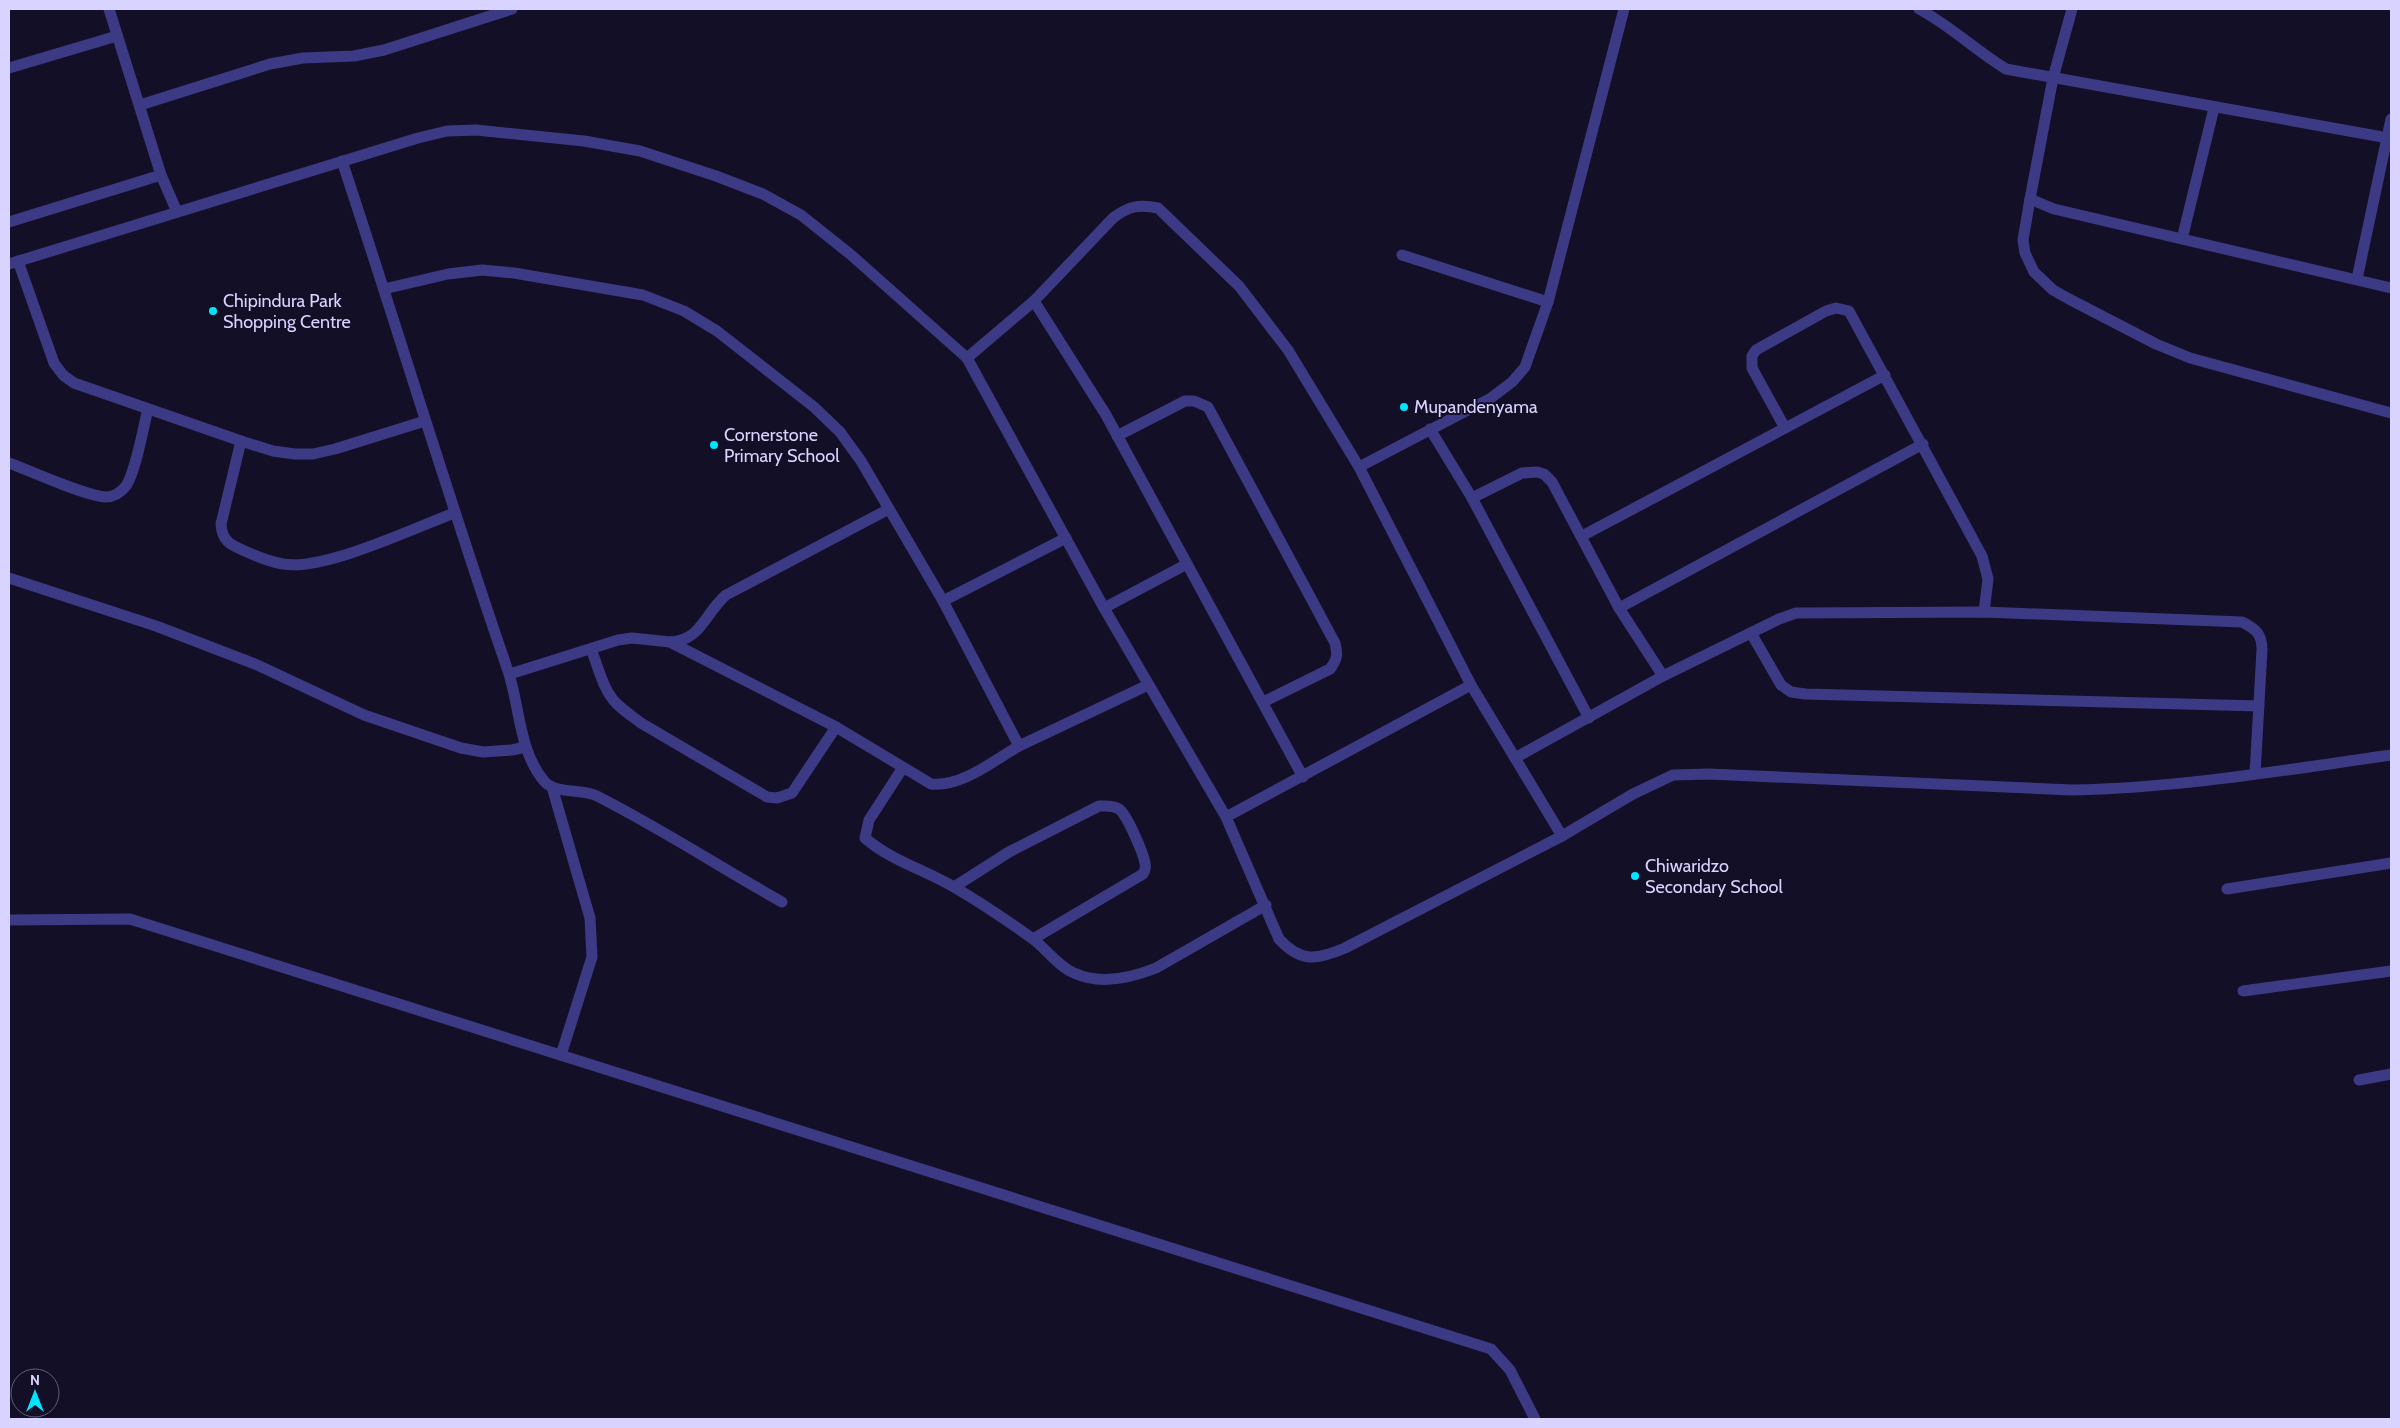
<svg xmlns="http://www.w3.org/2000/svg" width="2400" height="1428" font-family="Cabin,sans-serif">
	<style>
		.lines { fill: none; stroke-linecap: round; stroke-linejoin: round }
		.street { stroke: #3d3a85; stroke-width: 11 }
		.poi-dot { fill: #00e5ff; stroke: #130f26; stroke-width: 2 }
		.labels { text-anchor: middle; stroke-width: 4; stroke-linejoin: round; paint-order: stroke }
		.poi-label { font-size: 18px; fill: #d9d4ff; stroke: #130f26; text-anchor: start }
	</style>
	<rect width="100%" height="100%" fill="#130f26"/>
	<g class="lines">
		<g class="street">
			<polyline points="109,9 161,175 177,212"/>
			<path d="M1919,9C1951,26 1976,51 2006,69L2388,138"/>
			<polyline points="2072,9 2053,78 2030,199 2054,209 2391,288"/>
			<polyline points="9,68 117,36"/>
			<polyline points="140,105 270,64 303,58 354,56 384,50 512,9"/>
			<path d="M342,161C398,330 449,500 507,668C520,704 518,750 544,781C556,795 582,788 597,796C660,828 720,867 782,902"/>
			<polyline points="2030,199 2023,240 2025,253 2034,272 2053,290 2069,299 2156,344 2190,358 2391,413"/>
			<polyline points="9,222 161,175"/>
			<polyline points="2182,239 2214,108"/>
			<polyline points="1402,255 1548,302"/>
			<polyline points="18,261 54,363 63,375 74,383 241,441 273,451 295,454 313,454 335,449 425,421"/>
			<path d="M9,264L418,138L447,131L476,130L584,141L640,151L716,176L763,194L801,215L850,254L967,358L1034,301L1113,218C1129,206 1139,204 1158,208L1239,286L1288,350L1359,467L1471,685L1562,836L1633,794L1673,775L1709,774L2072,790C2179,788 2285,770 2391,755"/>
			<polyline points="2357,279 2391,119"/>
			<polyline points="384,289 448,274 482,270 514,273 643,295 684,311 717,331 814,407 840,432 861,461 943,601 1019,746 1148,685"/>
			<polyline points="1034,301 1106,415 1303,777"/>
			<path d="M967,358L1104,608L1226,817L1279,939C1301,963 1317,960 1345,948L1562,836"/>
			<polyline points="1785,428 1752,368 1752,356 1756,350 1826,311 1836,308 1849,311 1982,556 1988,579 1984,612"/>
			<polyline points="1430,429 1472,498 1589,718"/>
			<path d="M1117,436L1185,401H1194L1208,407L1335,643C1338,654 1337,660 1330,669L1263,702"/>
			<path d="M241,441L221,524C222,542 231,545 247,552C258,557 270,562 283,564C324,571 412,529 454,513"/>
			<path d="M9,463C31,471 85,496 106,497C114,497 121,492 126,486C136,471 143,428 148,409"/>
			<polyline points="1359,467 1491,398 1512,382 1525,367 1548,302 1624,9"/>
			<polyline points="1472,498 1522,473 1537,472 1544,474 1552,482 1619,608 1663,676"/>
			<polyline points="1582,536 1885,375"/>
			<polyline points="9,578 156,626 255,664 364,715 461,748 483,752 512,750 526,747"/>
			<polyline points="943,601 1066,538"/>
			<polyline points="1104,608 1187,564"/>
			<polyline points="1619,608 1923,444"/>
			<polyline points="1751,633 1781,685 1791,692 1805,694 2259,706"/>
			<path d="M670,642C702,640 704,614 726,595L889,509"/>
			<path d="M591,649C598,666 603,690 616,703C624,711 633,717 641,723L767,797L777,798L792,793L836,727"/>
			<path d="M510,674L618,640L632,638L670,642L836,727L931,784C962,787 993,761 1019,746"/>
			<path d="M1515,758L1663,676L1779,619L1796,613L1984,612L2242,622C2256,629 2262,634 2262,650L2255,774"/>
			<path d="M902,769L869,820L865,838C890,860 925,870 954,887C981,903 1008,921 1033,939C1046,949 1059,967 1074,973C1100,985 1131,978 1156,968L1266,905"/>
			<polyline points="552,787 590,918 592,957 561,1055"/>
			<polyline points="1226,817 1471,685"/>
			<path d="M954,887L1009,852L1099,806C1106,806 1113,805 1119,809C1127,815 1143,852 1145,863C1146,867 1145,871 1143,874L1033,939"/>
			<polyline points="2227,889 2391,863"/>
			<polyline points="9,920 130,919 1491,1349 1510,1370 1535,1419"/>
			<polyline points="2243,991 2391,971"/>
			<polyline points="2359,1080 2391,1074"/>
		</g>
	</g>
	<g class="poi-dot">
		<circle cx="213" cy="311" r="5"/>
		<circle cx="1404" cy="407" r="5"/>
		<circle cx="714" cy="445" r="5"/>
		<circle cx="1635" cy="876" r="5"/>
	</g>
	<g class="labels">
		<g class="poi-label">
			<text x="223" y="307">Chipindura Park<tspan x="223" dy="21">Shopping Centre</tspan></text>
			<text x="1414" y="413">Mupandenyama</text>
			<text x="724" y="441">Cornerstone<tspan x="724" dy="21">Primary School</tspan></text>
			<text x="1645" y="872">Chiwaridzo<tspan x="1645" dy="21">Secondary School</tspan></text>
		</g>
	</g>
	<rect width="2400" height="1428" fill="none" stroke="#d9d4ff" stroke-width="20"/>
	<g transform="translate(35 1393)"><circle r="24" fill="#130f26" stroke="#625e7d"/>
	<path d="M0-4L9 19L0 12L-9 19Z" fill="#00e5ff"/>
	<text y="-8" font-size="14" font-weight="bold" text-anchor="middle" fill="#d9d4ff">N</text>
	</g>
</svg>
